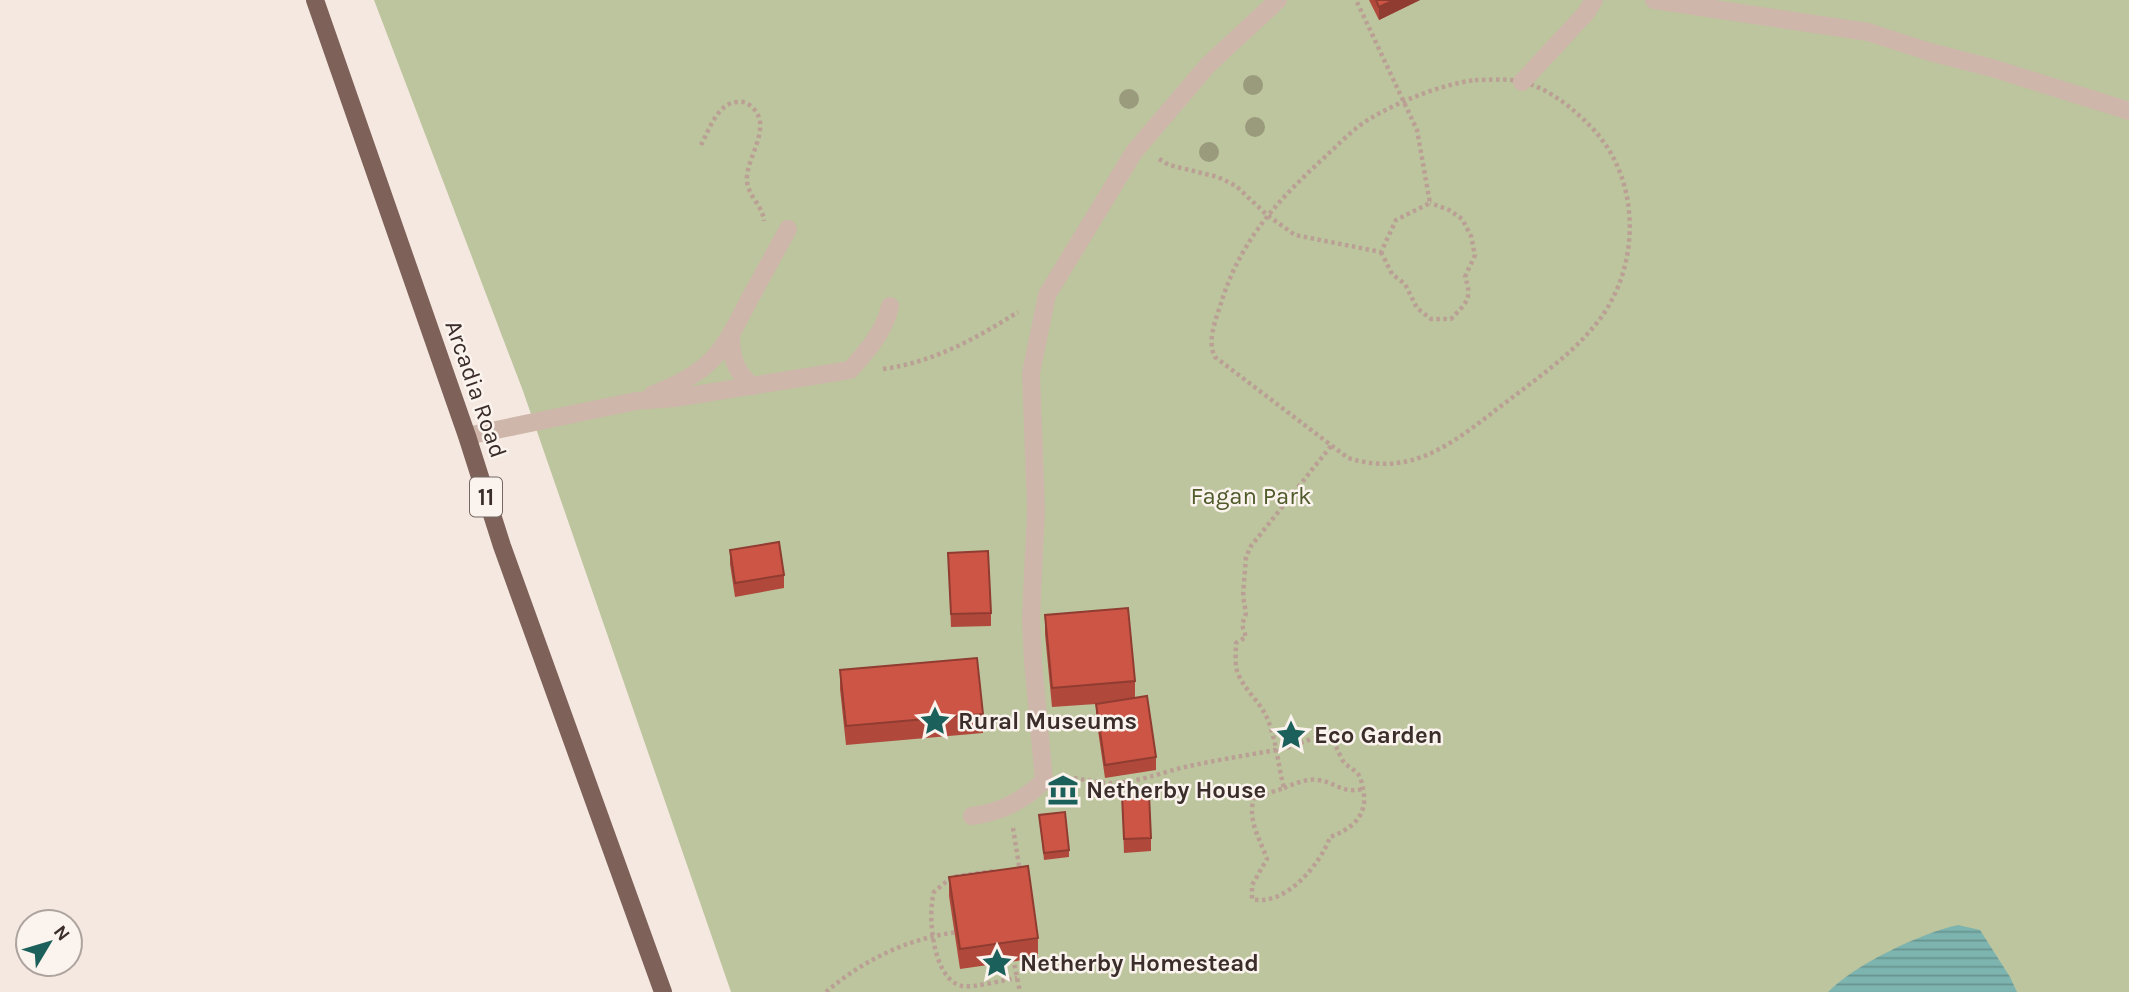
<svg xmlns="http://www.w3.org/2000/svg" width="2129" height="992" font-family="Karla,sans-serif">
	<style>
		.park { fill: #bdc59e }
		.water { fill: url(#water-rules) }
		.lines { fill: none; stroke-linecap: round; stroke-linejoin: round }
		.path { stroke: #baa094; stroke-width: 4.5; stroke-dasharray: 3.5 3.5; stroke-linecap: butt }
		.service { stroke: #ceb6aa; stroke-width: 18 }
		.primary { stroke: #7e625a; stroke-width: 18 }
		.tree { fill: #9a9a7d }
		.wall { fill: #b0493c }
		.shaded-wall { fill: #903c31 }
		.building { fill: #cd5546; stroke: #903c31; stroke-width: 2 }
		.labels { text-anchor: middle; stroke-width: 5; stroke-linejoin: round; paint-order: stroke }
		.shield { fill: #fbf3ed; stroke: #756864; stroke-width: 2 }
		.shield-label { font-size: 23px; font-weight: bold; fill: #3b2d2a }
		.street-label { font-size: 24px; fill: #3b2d2a; stroke: #fbf3ed }
		.park-label { font-size: 24px; fill: #505b2c; stroke: #fbf3ed }
		.poi-label { font-size: 24px; font-weight: bold; fill: #3b2d2a; stroke: #fbf3ed; text-anchor: start }
	</style>
	<defs>
		<pattern id="water-rules" width="6" height="5" patternUnits="userSpaceOnUse" patternTransform="scale(1.75)"><rect width="6" height="5" fill="#7db4af"/><path d="M0 2.5h6" fill="none" stroke="#68938f"/></pattern>
	</defs>
	<rect width="100%" height="100%" fill="#f5e8e0"/>
	<polygon class="park" points="374,0 2129,0 2129,992 731,992 523,391"/>
	<path class="water" d="M1958,925L1980,930L2010,977L2017,992H1828C1854,965 1921,933 1958,925Z"/>
	<g class="lines">
		<g class="path">
			<path d="M1475,80C1490,80 1509,78 1523,82C1550,89 1574,109 1593,129C1642,181 1641,269 1596,324C1572,354 1539,377 1509,400C1457,439 1416,479 1348,458L1215,357C1206,340 1217,317 1222,300C1242,238 1279,199 1326,156C1340,143 1355,127 1371,118C1402,100 1440,85 1475,80Z"/>
			<path d="M701,145C709,130 718,102 738,102C744,101 749,104 753,108C773,128 745,159 747,181C748,196 763,206 764,221"/>
			<polyline points="1159,159 1169,165 1218,177 1236,186 1267,215 1295,235 1381,252 1396,220 1430,203 1417,130 1356,0"/>
			<path d="M1381,252L1392,274L1405,284L1417,308L1431,319H1451C1466,303 1473,299 1465,277L1475,255L1471,236L1462,219L1449,210L1430,203"/>
			<path d="M883,369C934,362 975,339 1018,312"/>
			<path d="M1067,778C1081,778 1096,783 1110,783C1136,783 1160,773 1185,767C1216,760 1249,755 1281,749C1297,746 1310,737 1327,736C1336,743 1337,750 1342,759C1345,766 1353,768 1358,774C1361,778 1362,784 1363,789C1369,815 1352,829 1330,837C1320,865 1285,907 1252,899V885L1267,859C1260,839 1247,820 1254,798L1284,788C1278,766 1277,744 1269,723C1262,703 1247,693 1239,676C1234,666 1236,654 1236,643L1246,637L1242,625L1246,613L1243,596L1246,557L1251,546L1331,446"/>
			<path d="M1284,788C1294,784 1307,778 1318,780C1335,782 1342,794 1363,789"/>
			<polyline points="1013,828 1020,872"/>
			<path d="M993,871L952,877L934,892C927,916 933,980 962,986C974,988 1003,980 1017,978"/>
			<polyline points="1013,958 1020,992"/>
			<path d="M826,992C865,959 907,939 957,932"/>
		</g>
		<g class="service">
			<polyline points="1654,0 1868,32 1930,52 1992,68 2129,111"/>
			<polyline points="1522,82 1586,13 1594,0"/>
			<path d="M731,334C731,356 735,373 753,386"/>
			<path d="M652,395C670,388 689,379 704,367C725,350 737,323 749,300C762,276 775,253 788,229"/>
			<path d="M467,436L636,401L675,398L850,370C867,351 885,331 890,306"/>
			<path d="M972,816C1002,812 1022,801 1044,781L1033,661L1031,618L1036,509L1031,373L1047,295L1134,152L1208,65L1278,0"/>
		</g>
		<polyline class="primary" points="315,0 467,436 502,546 663,992"/>
	</g>
	<g class="tree">
		<circle cx="1253" cy="85" r="10"/>
		<circle cx="1129" cy="99" r="10"/>
		<circle cx="1255" cy="127" r="10"/>
		<circle cx="1209" cy="152" r="10"/>
	</g>
	<g class="wall">
		<polygon points="1369,0 1420,0 1379,20"/>
		<polygon points="730,550 784,575 784,588 735,597 730,564"/>
		<polygon points="948,553 991,613 991,626 951,627"/>
		<polygon points="1045,615 1135,681 1135,698 1156,757 1156,770 1105,778 1096,717 1096,704 1052,707 1045,634"/>
		<polygon points="840,670 983,714 983,733 846,745 840,689"/>
		<polygon points="1122,795 1151,838 1151,851 1124,853"/>
		<polygon points="1039,815 1069,850 1069,857 1044,860"/>
		<polygon points="949,877 1038,938 1038,958 960,969 949,896"/>
	</g>
	<polygon class="shaded-wall" points="1394,0 1420,0 1379,20 1379,7"/>
	<g class="building">
		<polygon points="1376,0 1394,0 1379,7"/>
		<polygon points="779,542 784,575 735,583 730,550"/>
		<polygon points="988,551 991,613 951,614 948,553"/>
		<polygon points="1128,608 1135,681 1052,688 1045,615"/>
		<polygon points="977,658 983,714 846,726 840,670"/>
		<polygon points="1147,696 1156,757 1105,765 1096,704"/>
		<polygon points="1149,794 1151,838 1124,839 1122,795"/>
		<polygon points="1065,812 1069,850 1044,853 1039,815"/>
		<polygon points="1028,866 1038,938 960,949 949,877"/>
	</g>
	<defs>
		<g id="sight-bare" transform="scale(2.415)"><path d="M0-6L1.8-2.2L6-1.7L2.9 1.2L3.7 5.4L0 3.3L-3.7 5.4L-2.9 1.2L-6-1.7L-1.8-2.2Z" fill="#1c605c" stroke="#fbf3ed" stroke-width="2.5" paint-order="stroke"/></g>
		<g id="museum-bare" transform="scale(2.415)"><path d="M0-6L6-3V-2H-6V-3ZM-5-1h2V3h-2ZM-1-1h2V3h-2ZM3-1h2V3H3ZM-6 4H6V6H-6Z" fill="#1c605c" stroke="#fbf3ed" stroke-width="2.5" paint-order="stroke"/></g>
	</defs>
	<g fill-rule="evenodd">
		<use href="#sight-bare" x="935" y="721"/>
		<use href="#sight-bare" x="1291" y="735"/>
		<use href="#museum-bare" x="1063" y="790"/>
		<use href="#sight-bare" x="997" y="963"/>
	</g>
	<g class="labels">
		<rect class="shield" x="470" y="477.5" width="32" height="39" rx="5"/>
		<g class="shield-label">
			<text x="486" y="505">11</text>
		</g>
		<g class="street-label">
			<text transform="translate(476 389) rotate(71)" y="8">Arcadia Road</text>
		</g>
		<g class="park-label">
			<text x="1251" y="504">Fagan Park</text>
		</g>
		<g class="poi-label">
			<text x="958" y="729">Rural Museums</text>
			<text x="1314" y="743">Eco Garden</text>
			<text x="1086" y="798">Netherby House</text>
			<text x="1020" y="971">Netherby Homestead</text>
		</g>
	</g>
	<g transform="translate(49 943) rotate(52)"><circle r="33" fill="#fbf3ed" stroke="#aea49f" stroke-width="2"/>
	<path d="M0-5L12 26L0 18L-12 26Z" fill="#1c605c"/>
	<text y="-10" font-size="19" font-weight="bold" text-anchor="middle" fill="#3b2d2a">N</text>
	</g>
</svg>
